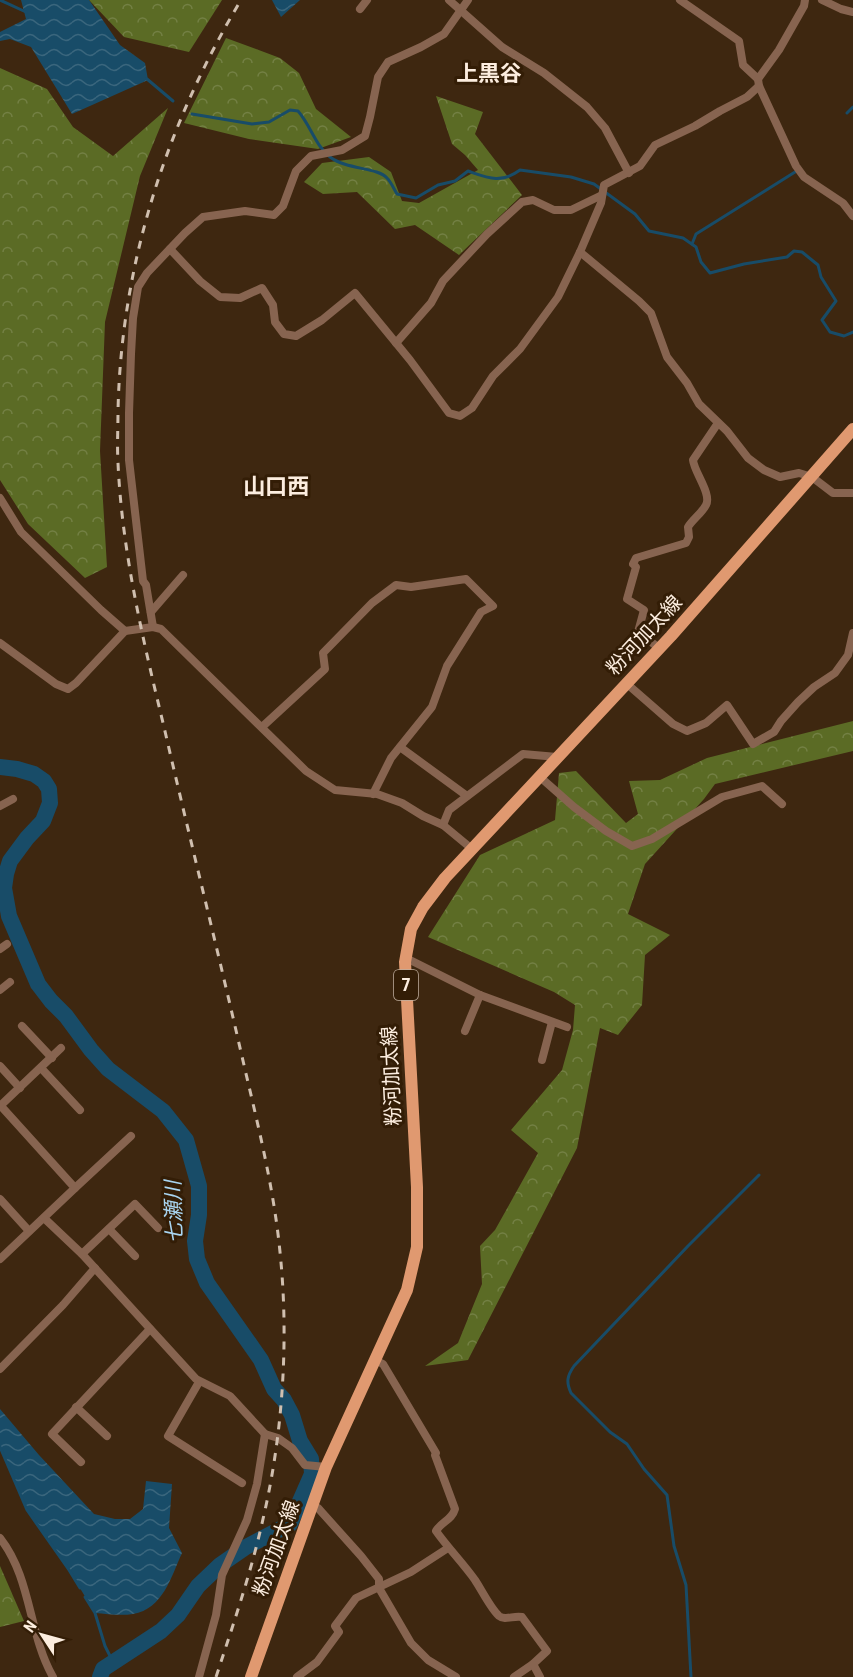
<svg xmlns="http://www.w3.org/2000/svg" width="853" height="1677" font-family="'Roboto Condensed','Noto Sans JP',sans-serif">
	<style>
		.forest { fill: url(#forest-crowns) }
		.water { fill: url(#water-waves) }
		.lines { fill: none; stroke-linecap: round; stroke-linejoin: round }
		.stream { stroke: #184c68; stroke-width: 3 }
		.river { stroke: #184c68; stroke-width: 16 }
		.street { stroke: #876450; stroke-width: 8 }
		.primary { stroke: #e09970; stroke-width: 12 }
		.rail { stroke: #d0bfaf; stroke-width: 3; stroke-dasharray: 8 8; stroke-linecap: butt }
		.labels { text-anchor: middle; stroke-width: 6; stroke-linejoin: round; paint-order: stroke }
		.shield { fill: #331d06; stroke: #c0af9e; stroke-width: 1.5 }
		.shield-label { font-size: 18px; font-weight: bold; fill: #fceddf }
		.street-label { font-size: 20px; fill: #fceddf; stroke: #331d06 }
		.water-label { font-size: 21px; font-style: italic; fill: #a9d5f1; stroke: #331d06 }
		.quarter-label { font-size: 22px; font-weight: bold; fill: #fceddf; stroke: #331d06 }
	</style>
	<defs>
		<pattern id="forest-crowns" width="20" height="18" patternUnits="userSpaceOnUse" patternTransform="scale(1.5)"><rect width="20" height="18" fill="#5b6b25"/><path d="M2 6a3 3 0 1 1 6 0M12 15a3 3 0 1 1 6 0" fill="none" stroke="#738044"/></pattern>
		<pattern id="water-waves" width="16" height="10" patternUnits="userSpaceOnUse" patternTransform="scale(1.5)"><rect width="16" height="10" fill="#184c68"/><path d="M0 5q4-4 8 0t8 0" fill="none" stroke="#3a667d"/></pattern>
	</defs>
	<rect width="100%" height="100%" fill="#3e2710"/>
	<g class="forest">
		<polygon points="89,0 222,0 189,52 124,37"/>
		<polygon points="226,38 280,58 299,73 316,109 351,137 318,149 249,139 184,123"/>
		<polygon points="0,68 47,89 73,127 113,156 168,108 140,176 105,322 100,451 107,567 85,578 28,524 0,480"/>
		<polygon points="436,96 483,112 475,134 522,195 459,255 415,225 395,229 357,192 323,194 304,182 322,163 369,157 391,172 402,201 419,203 478,170 465,155 452,144"/>
		<polygon points="853,721 853,751 715,784 704,799 645,864 628,914 670,935 645,955 642,1005 618,1035 600,1028 577,1148 468,1360 425,1366 458,1343 482,1284 480,1246 495,1230 538,1153 511,1130 562,1070 573,1030 575,1005 554,992 428,937 480,855 555,820 559,773 576,771 626,823 638,814 629,781 660,780 707,758"/>
		<polygon points="0,1566 24,1621 0,1627"/>
	</g>
	<g class="water">
		<polygon points="21,0 89,0 120,45 145,63 148,80 72,114 31,47 10,39 0,41 0,32 26,19"/>
		<polygon points="272,0 300,0 281,17"/>
		<path d="M0,1409L39,1455L94,1514L115,1519H130L143,1509L146,1481L172,1484L169,1528L182,1553C171,1577 163,1609 133,1614C121,1616 107,1614 95,1613L69,1570L27,1510L0,1447Z"/>
	</g>
	<g class="lines">
		<g class="stream">
			<polyline points="0,0 26,12"/>
			<polyline points="147,79 173,101"/>
			<polyline points="847,113 853,107"/>
			<path d="M192,114L252,124L269,122L290,110L298,111C311,126 315,145 330,157C347,170 377,167 387,178C391,182 394,189 397,194L416,198L438,185L455,181L468,171C488,178 501,184 520,170L571,177L594,184L635,214L649,231L683,238L696,247L701,262L710,273L744,264L787,257L794,251L802,252L818,265L821,277L836,301L822,320L830,332L844,336L853,332"/>
			<polyline points="692,244 696,234 795,172"/>
			<polyline points="0,1447 27,1510 69,1570 80,1588"/>
			<polyline points="85,1597 95,1613 105,1646 113,1662"/>
			<path d="M691,1677L686,1585L674,1546L667,1495L644,1469L627,1444L610,1432L571,1393C566,1382 567,1376 574,1366L688,1246L759,1175"/>
		</g>
		<polyline class="river" points="0,767 17,769 34,774 44,781 49,789 50,803 43,821 27,838 10,861 6,874 4,888 9,916 38,984 51,1001 66,1016 91,1050 108,1069 163,1111 186,1140 199,1186 199,1215 195,1241 197,1259 207,1283 261,1360 274,1389 284,1400 292,1415 300,1441 311,1459 312,1474 290,1524 246,1547 220,1565 198,1586 178,1615 161,1631 103,1669 100,1677"/>
		<g class="street">
			<polyline points="449,0 502,47 544,73 587,107 605,128 629,173"/>
			<polyline points="680,0 739,41 743,65 758,79"/>
			<polyline points="805,0 804,6 779,50 758,79 759,86 796,166 804,177 843,203 853,216"/>
			<polyline points="822,0 841,9 853,12"/>
			<polyline points="360,9 367,0"/>
			<polyline points="170,249 200,281 220,297 240,298 262,288 273,305 275,322 284,334 296,336 322,320 355,293 410,360 449,413 460,416 472,408 493,376 520,349 558,297 580,252 601,203 604,185 640,166 655,145 695,126 720,111 747,97 759,86"/>
			<polyline points="580,252 639,301 651,313 667,357 687,383 699,404 727,431 748,458 764,470 780,477 799,473 812,477 833,493 853,493"/>
			<polyline points="396,343 431,303 443,281 487,234 522,202 533,200 554,210 571,210 602,195"/>
			<polyline points="0,498 21,532 101,610 125,631"/>
			<polyline points="151,612 183,575"/>
			<polyline points="153,627 146,585 143,581 129,460 129,413 131,354 133,318 138,287 147,273 185,233 203,217 245,211 274,215 283,206 296,171 311,156 342,150 365,136 370,117 378,77 388,62 421,47 444,34 468,0"/>
			<polyline points="0,643 56,684 68,689 76,683 125,631 153,627 161,629 306,771 335,790 377,794 402,803 423,816 443,825 472,849"/>
			<path d="M659,648L638,632L644,610L627,599L636,567L633,564L636,558L686,543L689,537L688,527C693,519 702,513 706,505C712,494 694,472 693,460L718,423"/>
			<polyline points="626,683 673,724 687,731 706,723 727,705 753,744 774,732 781,721 798,702 814,687 835,673 848,655 853,633"/>
			<polyline points="262,727 325,669 323,653 372,603 396,585 411,587 466,579 493,606 481,612 447,666 432,707 391,758 373,794"/>
			<polyline points="400,747 467,796"/>
			<polyline points="540,777 574,807 606,831 632,846 652,839 722,797 762,786 782,804"/>
			<polyline points="0,806 13,799"/>
			<polyline points="443,825 449,810 523,754 557,757"/>
			<polyline points="0,949 7,944"/>
			<polyline points="406,958 480,995 567,1027"/>
			<polyline points="0,990 10,982"/>
			<polyline points="22,1026 52,1058"/>
			<polyline points="465,1031 480,995"/>
			<polyline points="542,1060 552,1022"/>
			<polyline points="0,1066 20,1088"/>
			<polyline points="41,1068 80,1110"/>
			<polyline points="0,1105 75,1188 0,1259"/>
			<polyline points="0,1106 61,1048"/>
			<polyline points="75,1188 131,1136"/>
			<polyline points="0,1199 29,1231"/>
			<polyline points="44,1218 82,1254 196,1379 230,1396 265,1434 278,1438 292,1448 305,1465 326,1467"/>
			<polyline points="109,1229 135,1256"/>
			<polyline points="82,1254 135,1204 158,1228"/>
			<path d="M375,1360L383,1364L436,1453L435,1455L455,1509C452,1520 441,1522 436,1531C448,1548 463,1563 475,1580C481,1589 491,1609 499,1616C505,1621 514,1615 522,1617L547,1651L533,1664L514,1677"/>
			<polyline points="0,1369 63,1305 95,1268"/>
			<polyline points="199,1382 168,1436 242,1483"/>
			<polyline points="76,1407 107,1436"/>
			<polyline points="81,1462 52,1434 150,1329"/>
			<polyline points="313,1506 318,1508 361,1556 379,1579 379,1588 411,1643 428,1660 456,1677"/>
			<path d="M0,1538C32,1579 28,1633 53,1677"/>
			<polyline points="533,1664 540,1677"/>
			<polyline points="199,1677 216,1615 222,1575 247,1520 257,1484 265,1434"/>
			<polyline points="297,1677 317,1662 339,1632 335,1626 356,1598 411,1572 448,1548"/>
		</g>
		<polyline class="primary" points="251,1677 326,1467 407,1290 417,1247 417,1187 405,962 411,929 423,907 445,878 671,636 853,429"/>
		<path class="rail" d="M216,1677C233,1625 251,1573 263,1519C283,1434 289,1339 280,1252C273,1180 254,1110 238,1039C214,935 188,831 164,727C143,640 122,552 118,463C117,445 118,428 118,411C121,265 166,125 241,0"/>
	</g>
	<g class="labels">
		<rect class="shield" x="394" y="970" width="24" height="30" rx="4.5"/>
		<g class="shield-label">
			<text x="406" y="991">7</text>
		</g>
		<g class="street-label">
			<text transform="translate(644 635) rotate(-47)" y="7">粉河加太線</text>
			<text transform="translate(391 1076) rotate(-93)" y="7">粉河加太線</text>
			<text transform="translate(276 1548) rotate(-70)" y="7">粉河加太線</text>
		</g>
		<g class="water-label">
			<text transform="translate(174 1212) rotate(-92)" y="7">七瀬川</text>
		</g>
		<g class="quarter-label">
			<text x="489" y="81">上黒谷</text>
			<text x="276" y="494">山口西</text>
		</g>
	</g>
	<g transform="translate(42 1635) rotate(306)" stroke="#331d06" stroke-width="4.5" paint-order="stroke">
	<path d="M0-4.5L10 22L0 15L-10 22Z" fill="#fceddf"/>
	<text y="-9" font-size="16" font-weight="bold" text-anchor="middle" fill="#fceddf">N</text>
	</g>
</svg>
